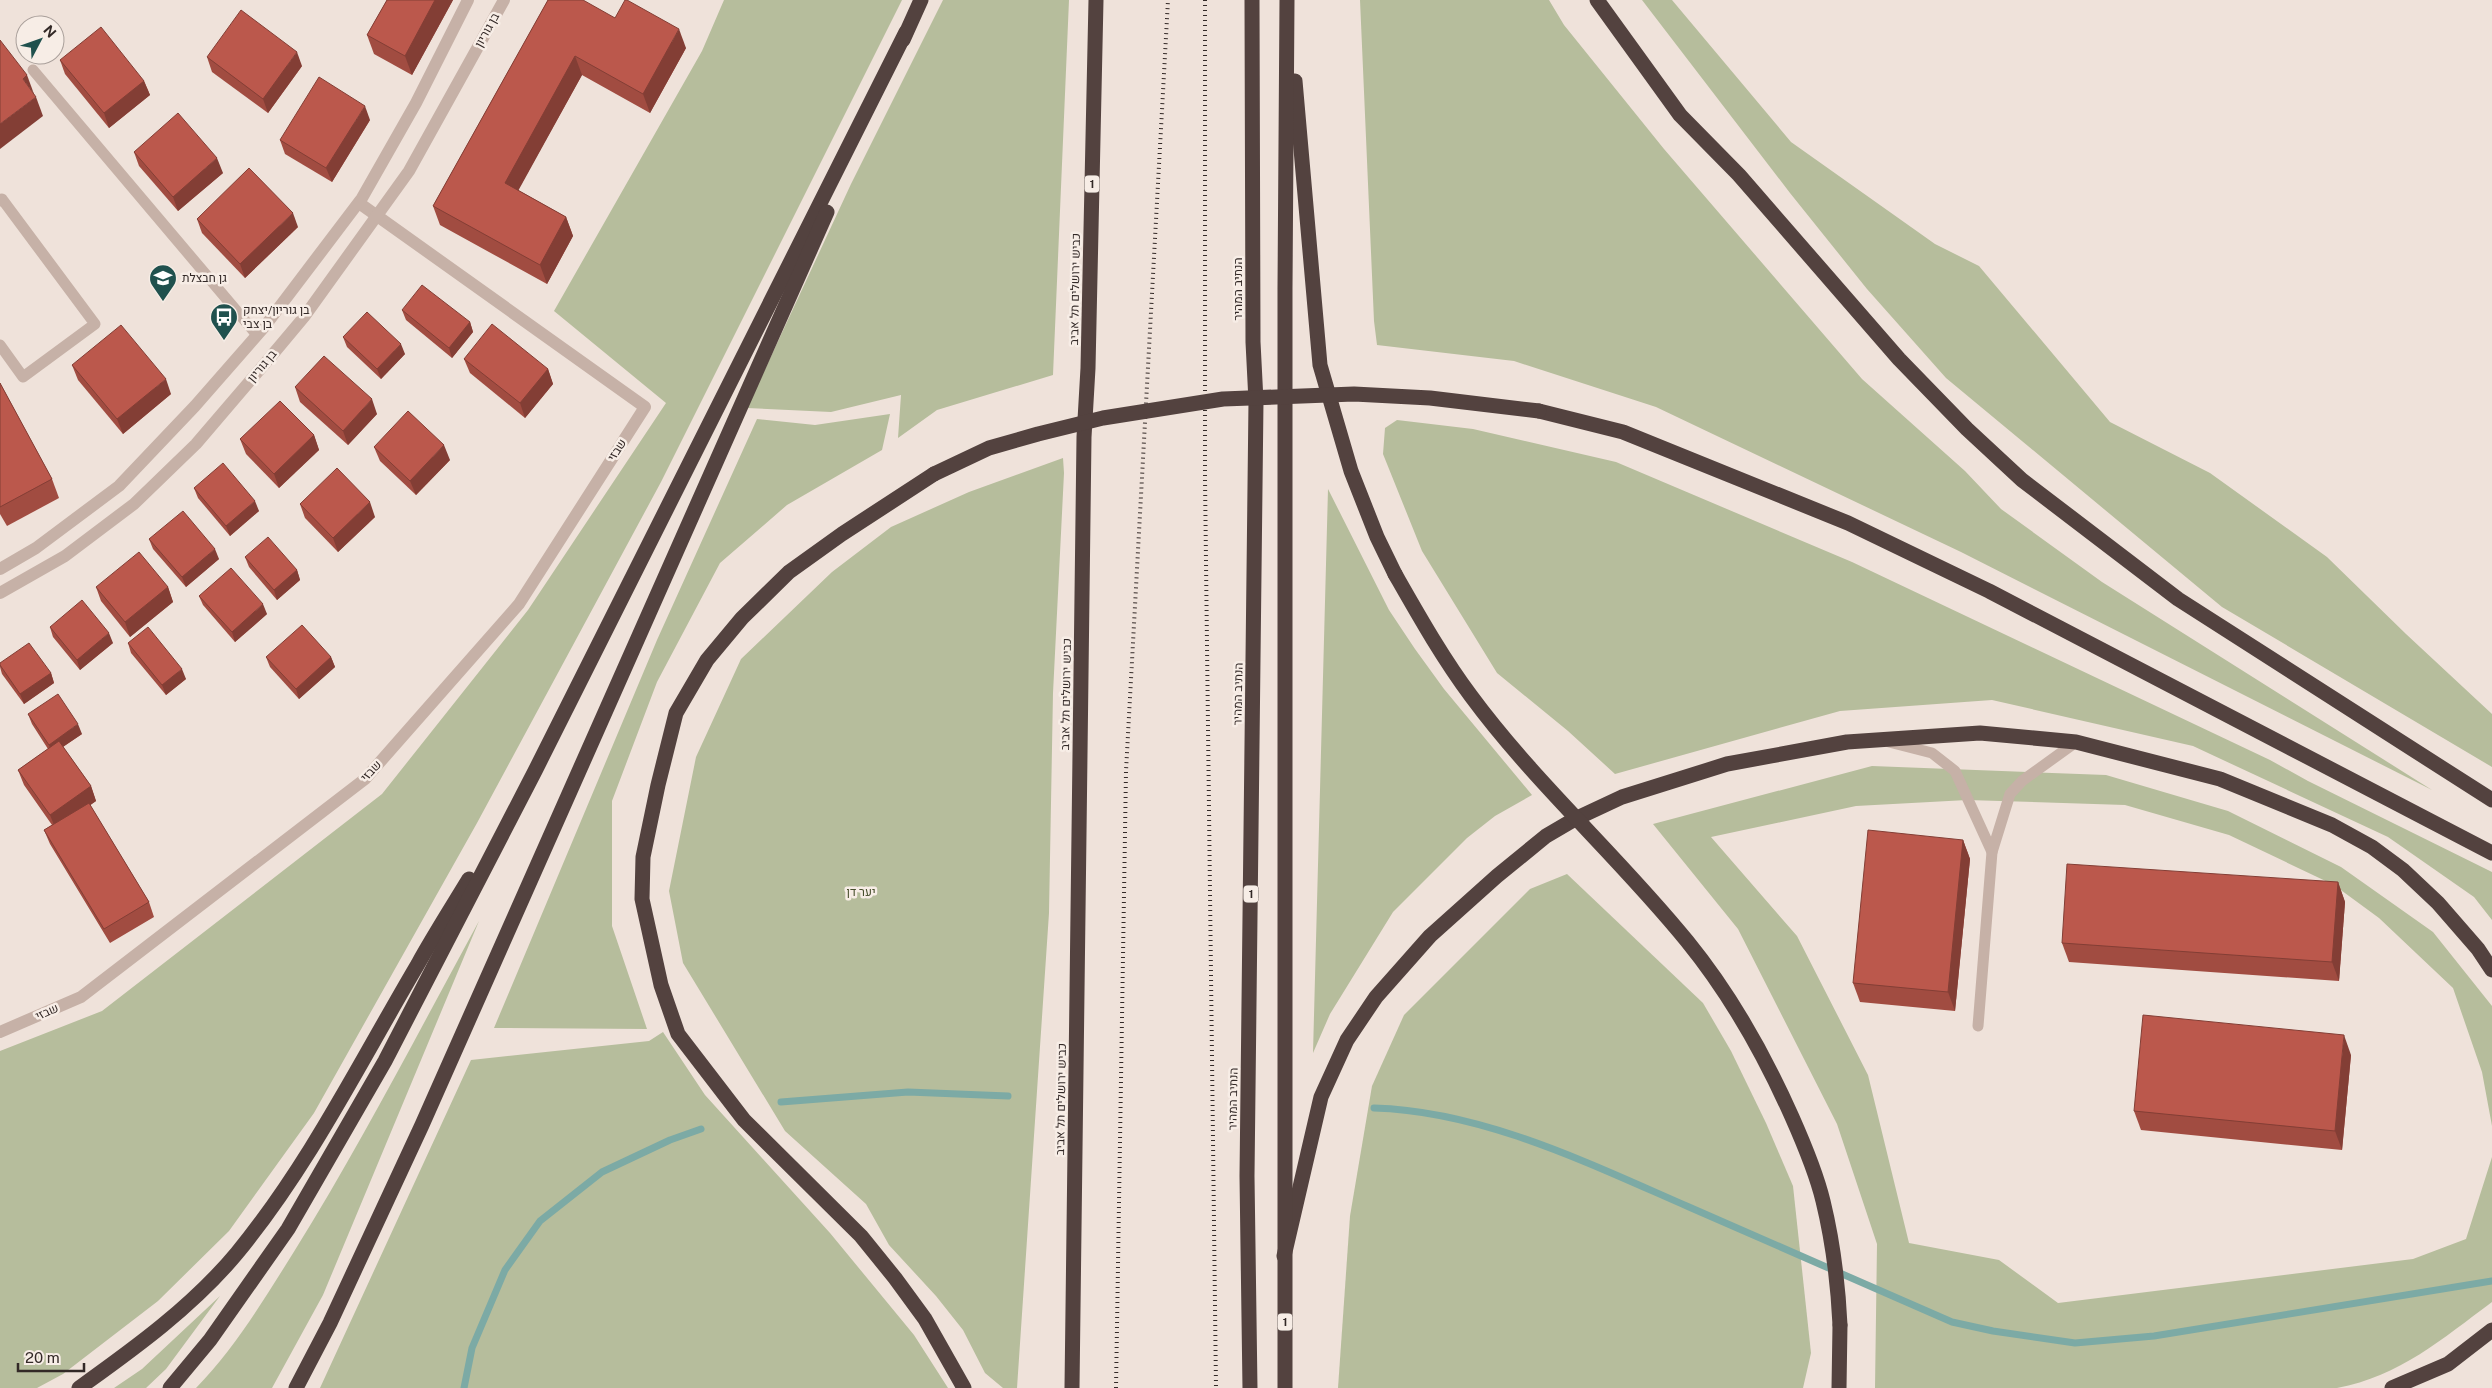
<svg xmlns="http://www.w3.org/2000/svg" width="2492" height="1388" font-family="'Public Sans',Heebo,sans-serif">
	<style>
		.green { fill: #b6bd9c }
		.lines { fill: none; stroke-linecap: round; stroke-linejoin: round }
		.stream { stroke: #7caaa5; stroke-width: 7 }
		.service { stroke: #c6b1a7; stroke-width: 11 }
		.minor { stroke: #c6b1a7; stroke-width: 12 }
		.tertiary { stroke: #c6b1a7; stroke-width: 12 }
		.motorway { stroke: #53423f; stroke-width: 15 }
		.rail { stroke: #332927; stroke-width: 4; stroke-dasharray: 1 4; stroke-linecap: butt }
		.motorway-bridge { stroke: #53423f; stroke-width: 15 }
		.wall { fill: #a14c41 }
		.shaded-wall { fill: #833e35 }
		.building { fill: #bb584c; stroke: #833e35 }
		.labels { text-anchor: middle; stroke-width: 5; stroke-linejoin: round; paint-order: stroke }
		.shield { fill: #f7ede6; stroke: #6e6460; stroke-width: 1 }
		.shield-label { font-size: 11px; font-weight: bold; fill: #332927 }
		.street-label { font-size: 12px; fill: #332927; stroke: #f7ede6 }
		.poi-label { font-size: 12px; fill: #332927; stroke: #f7ede6; text-anchor: start }
		.park-label { font-size: 12px; fill: #474f2d; stroke: #f7ede6 }
	</style>
	<rect width="100%" height="100%" fill="#efe2da"/>
	<g class="green">
		<polygon points="724,0 902,0 661,482 477,823 314,1113 229,1231 158,1301 63,1374 37,1388 0,1388 0,1051 102,1011 382,794 528,610 666,403 554,311 702,51"/>
		<polygon points="943,0 1069,0 1053,375 937,410 898,438 901,395 831,412 747,408 851,184"/>
		<polygon points="1360,0 1549,0 1564,25 1664,149 1862,379 1965,471 2001,509 2102,582 2432,790 1961,552 1656,407 1514,361 1377,345 1374,321"/>
		<polygon points="1642,0 1672,0 1791,142 1935,244 1979,266 2110,422 2210,473 2327,557 2406,634 2492,714 2492,767 2222,607 1946,378 1867,289 1790,193"/>
		<polygon points="890,414 882,450 787,505 720,563 657,682 612,801 612,926 647,1029 494,1028 657,640 757,419 815,425"/>
		<polygon points="1397,420 1473,429 1616,462 1852,562 2270,760 2308,781 2492,872 2492,920 2474,897 2388,837 2193,746 1992,700 1840,711 1615,774 1568,731 1497,673 1422,551 1383,454 1385,428"/>
		<polygon points="1063,458 1064,473 1053,693 1049,913 1017,1388 1003,1388 985,1373 963,1330 936,1296 889,1245 866,1204 785,1131 683,963 669,891 696,757 741,659 832,572 891,527 969,492"/>
		<polygon points="1328,489 1389,610 1415,649 1444,689 1532,795 1495,816 1467,838 1393,912 1330,1014 1313,1053"/>
		<path d="M1872,766L2106,775L2228,811L2341,867L2433,932L2492,1006V1126L2482,1072L2453,988L2379,918L2334,885L2229,835L2125,805L1967,800L1856,806L1711,837L1797,936L1868,1075L1909,1243L1999,1260L2058,1303L2413,1259L2466,1239L2492,1157V1302C2442,1339 2400,1376 2337,1388H1875L1877,1244L1837,1124L1738,929L1653,824Z"/>
		<polygon points="1567,874 1703,1003 1731,1051 1766,1123 1793,1186 1811,1353 1803,1388 1338,1388 1350,1216 1372,1086 1404,1015 1530,889"/>
		<path d="M479,921L323,1295L272,1388H196C235,1348 265,1298 295,1250C361,1144 419,1031 479,921Z"/>
		<polygon points="663,1032 705,1095 830,1233 914,1335 948,1388 320,1388 471,1060 649,1041"/>
		<polygon points="220,1296 166,1369 146,1388 114,1388 142,1369"/>
	</g>
	<g class="lines">
		<g class="stream">
			<polyline points="781,1102 908,1092 1008,1096"/>
			<path d="M1374,1108C1483,1111 1590,1164 1689,1207C1777,1245 1864,1284 1952,1322L1993,1331L2075,1343L2154,1336L2492,1281"/>
			<polyline points="464,1388 472,1348 505,1270 540,1221 602,1172 670,1140 701,1129"/>
		</g>
		<g class="service">
			<polyline points="33,70 257,335"/>
			<polyline points="0,201 2,199 95,324 23,377 0,345"/>
			<polyline points="1889,742 1932,753 1955,771 1992,852"/>
			<polyline points="1978,1026 1992,852 2010,794 2022,781 2076,742"/>
		</g>
		<polyline class="minor" points="0,1032 81,997 365,779 519,604 645,407 359,203"/>
		<g class="tertiary">
			<polyline points="0,569 36,548 119,486 195,406 265,326 362,198 416,103 468,0"/>
			<polyline points="0,593 65,556 134,504 196,444 273,354 304,317 409,171 504,0"/>
		</g>
		<g class="motorway">
			<polyline points="1597,0 1680,115 1739,175 1899,359 1967,429 2022,480 2178,599 2492,800"/>
			<polyline points="903,40 921,0"/>
			<polyline points="1295,81 1320,365 1351,471 1377,537 1395,574"/>
			<polyline points="1539,411 1623,432 1848,523 1989,591 2492,853"/>
			<polyline points="934,474 842,534 789,572 742,618 707,660 676,713 658,785 643,857 642,899 661,985 678,1034 744,1120 861,1236 895,1278 925,1319 964,1388"/>
			<polyline points="1284,1256 1321,1097 1347,1040 1376,997 1430,936 1497,876 1546,836 1575,819 1622,797 1727,764 1847,742 1980,733 2076,742 2220,779 2332,825 2372,847 2403,870 2438,903 2478,949 2492,970"/>
			<path d="M79,1388C135,1348 193,1306 237,1253C310,1164 360,1062 418,964C434,935 452,907 469,879"/>
			<polyline points="170,1388 210,1340 288,1229 385,1061 535,771 906,32"/>
			<polyline points="296,1388 330,1323 422,1125 827,212"/>
			<polyline points="1072,1388 1084,437 1088,368 1096,0"/>
			<polyline points="1250,1388 1247,1176 1256,401 1253,342 1252,0"/>
			<polyline points="1285,1388 1285,289 1287,0"/>
			<polyline points="1839,1388 1840,1325"/>
			<polyline points="2392,1388 2448,1364 2492,1330"/>
		</g>
		<g class="rail">
			<polyline points="1205,0 1205,479 1216,1388"/>
			<polyline points="1116,1388 1126,771 1168,0"/>
		</g>
		<g class="motorway-bridge">
			<polyline points="934,474 989,448 1038,434 1103,418 1223,399 1354,394 1430,398 1539,411"/>
			<path d="M1395,574C1419,616 1442,657 1471,696C1536,784 1619,857 1687,941C1731,995 1764,1054 1792,1117C1804,1144 1816,1172 1823,1201C1833,1242 1838,1283 1840,1325"/>
		</g>
	</g>
	<g class="wall">
		<polygon points="387,0 453,0 412,75 374,54 367,35"/>
		<polygon points="548,0 615,18 686,48 650,113 582,75 518,190 566,217 573,236 547,284 440,225 433,206"/>
		<polygon points="207,57 302,66 268,113 212,72"/>
		<polygon points="60,60 144,81 150,95 109,128 65,74"/>
		<polygon points="370,120 332,182 285,154 280,140"/>
		<polygon points="134,152 223,173 178,211 139,166"/>
		<polygon points="197,219 298,227 245,278 202,233"/>
		<polygon points="402,310 470,322 473,332 452,358 406,320"/>
		<polygon points="343,337 405,354 381,379 347,347"/>
		<polygon points="464,359 548,369 553,384 525,418 470,373"/>
		<polygon points="72,365 171,394 123,434 78,380"/>
		<polygon points="0,383 52,479 59,498 7,526 0,514"/>
		<polygon points="295,387 377,414 348,445 300,402"/>
		<polygon points="314,435 319,450 279,488 246,454 240,439"/>
		<polygon points="374,447 450,460 416,495 380,461"/>
		<polygon points="194,488 259,511 230,536 198,498"/>
		<polygon points="300,504 375,517 338,552 305,518"/>
		<polygon points="149,539 219,559 186,587 153,549"/>
		<polygon points="245,557 297,570 300,580 277,600 249,567"/>
		<polygon points="96,587 168,587 173,602 130,637 101,601"/>
		<polygon points="199,596 267,614 235,642 203,605"/>
		<polygon points="50,627 113,643 80,670 53,637"/>
		<polygon points="128,643 186,679 166,695 131,653"/>
		<polygon points="266,657 331,657 335,667 299,699 270,667"/>
		<polygon points="0,663 51,673 54,683 24,704 2,674 0,667"/>
		<polygon points="28,714 82,734 63,747 91,786 96,801 90,805 149,902 154,917 110,943 50,844 44,830 52,825 24,785 18,770 48,749 32,724"/>
		<polygon points="1963,840 1970,859 1955,1011 1860,1002 1853,983"/>
		<polygon points="2338,882 2345,902 2339,981 2069,962 2062,943"/>
		<polygon points="2351,1055 2342,1150 2141,1130 2134,1111"/>
	</g>
	<g class="shaded-wall">
		<polygon points="435,0 453,0 412,75 405,56"/>
		<polygon points="679,29 686,48 650,113 643,94"/>
		<polygon points="297,52 302,66 268,113 263,99"/>
		<polygon points="575,56 582,75 512,202 505,183"/>
		<polygon points="27,75 34,94 23,79"/>
		<polygon points="144,81 150,95 109,128 104,113"/>
		<polygon points="36,97 43,116 0,149 0,124"/>
		<polygon points="365,106 370,120 332,182 326,168"/>
		<polygon points="217,158 223,173 178,211 173,197"/>
		<polygon points="293,213 298,227 245,278 240,264"/>
		<polygon points="566,217 573,236 547,284 540,265"/>
		<polygon points="470,322 473,332 452,358 449,348"/>
		<polygon points="401,344 405,354 381,379 377,369"/>
		<polygon points="548,369 553,384 525,418 520,403"/>
		<polygon points="166,379 171,394 123,434 117,419"/>
		<polygon points="372,399 377,414 348,445 343,431"/>
		<polygon points="314,435 319,450 279,488 274,474"/>
		<polygon points="444,445 450,460 416,495 410,481"/>
		<polygon points="255,501 259,511 230,536 226,526"/>
		<polygon points="370,502 375,517 338,552 333,538"/>
		<polygon points="215,549 219,559 186,587 182,577"/>
		<polygon points="297,570 300,580 277,600 274,590"/>
		<polygon points="168,587 173,602 130,637 125,622"/>
		<polygon points="263,604 267,614 235,642 232,632"/>
		<polygon points="109,633 113,643 80,670 77,660"/>
		<polygon points="331,657 335,667 299,699 296,689"/>
		<polygon points="182,669 186,679 166,695 162,685"/>
		<polygon points="51,673 54,683 24,704 20,694"/>
		<polygon points="78,724 82,734 52,754 49,745"/>
		<polygon points="91,786 96,801 56,830 50,815"/>
		<polygon points="1963,840 1970,859 1955,1011 1948,992"/>
		<polygon points="2338,882 2345,902 2339,981 2332,962"/>
		<polygon points="2344,1035 2351,1055 2342,1150 2335,1131"/>
	</g>
	<g class="building">
		<polygon points="387,0 435,0 405,56 367,35"/>
		<polygon points="548,0 583,0 615,18 625,0 627,0 679,29 643,94 575,56 505,183 566,217 540,265 433,206"/>
		<polygon points="241,10 297,52 263,99 207,57"/>
		<polygon points="101,27 144,81 104,113 60,60"/>
		<polygon points="0,40 27,75 23,79 36,97 0,124"/>
		<polygon points="319,77 365,106 326,168 280,140"/>
		<polygon points="178,113 217,158 173,197 134,152"/>
		<polygon points="249,168 293,213 240,264 197,219"/>
		<polygon points="422,285 470,322 449,348 402,310"/>
		<polygon points="367,312 401,344 377,369 343,337"/>
		<polygon points="492,324 548,369 520,403 464,359"/>
		<polygon points="121,325 166,379 117,419 72,365"/>
		<polygon points="324,356 372,399 343,431 295,387"/>
		<polygon points="0,383 52,479 0,507"/>
		<polygon points="280,401 314,435 274,474 240,439"/>
		<polygon points="408,411 444,445 410,481 374,447"/>
		<polygon points="223,463 255,501 226,526 194,488"/>
		<polygon points="337,468 370,502 333,538 300,504"/>
		<polygon points="183,511 215,549 182,577 149,539"/>
		<polygon points="268,537 297,570 274,590 245,557"/>
		<polygon points="139,552 168,587 125,622 96,587"/>
		<polygon points="231,568 263,604 232,632 199,596"/>
		<polygon points="82,600 109,633 77,660 50,627"/>
		<polygon points="302,625 331,657 296,689 266,657"/>
		<polygon points="148,627 182,669 162,685 128,643"/>
		<polygon points="29,643 51,673 20,694 0,665 0,663"/>
		<polygon points="58,694 78,724 49,745 28,714"/>
		<polygon points="59,741 91,786 50,815 18,770"/>
		<polygon points="89,803 149,902 104,929 44,830"/>
		<polygon points="1868,830 1963,840 1948,992 1853,983"/>
		<polygon points="2067,864 2338,882 2332,962 2062,943"/>
		<polygon points="2143,1015 2344,1035 2335,1131 2134,1111"/>
	</g>
	<defs>
		<g id="school-pin" transform="scale(1.4375)"><path d="M0 17L-7.5 6A9.5 9.5 0 1 1 7.5 6Z" fill="#20514e" stroke="#f7ede6"/><path d="M0-5L7-2L0 1L-7-2ZM-4 1L0 2.5L4 1V4Q0 6-4 4Z" fill="#fff"/></g>
		<g id="bus-pin" transform="scale(1.4375)"><path d="M0 17L-7.5 6A9.5 9.5 0 1 1 7.5 6Z" fill="#20514e" stroke="#f7ede6"/><path d="M-5-6H5V4H4V6H2V4H-2V6H-4V4H-5ZM-3.5-4V0h7V-4ZM-3.5 1.2v1.5H-2V1.2ZM2 1.2v1.5H3.5V1.2Z" fill="#fff"/></g>
	</defs>
	<g fill-rule="evenodd">
		<use href="#school-pin" x="163" y="278"/>
		<use href="#bus-pin" x="224" y="317"/>
	</g>
	<g class="labels">
		<g class="shield">
			<rect x="1084.5" y="175.5" width="15" height="17" rx="4"/>
			<rect x="1243.5" y="885.5" width="15" height="17" rx="4"/>
			<rect x="1277.5" y="1313.5" width="15" height="17" rx="4"/>
		</g>
		<g class="shield-label">
			<text x="1092" y="188">1</text>
			<text x="1251" y="898">1</text>
			<text x="1285" y="1326">1</text>
		</g>
		<g class="street-label">
			<text transform="translate(487 30) rotate(-61)" y="4">בן גוריון</text>
			<text transform="translate(1075 289) rotate(-89)" y="4">כביש ירושלים תל אביב</text>
			<text transform="translate(1238 289) rotate(-90)" y="4">הנתיב המהיר</text>
			<text transform="translate(262 366) rotate(-50)" y="4">בן גוריון</text>
			<text transform="translate(617 450) rotate(-57)" y="4">שבזי</text>
			<text transform="translate(1066 694) rotate(-89)" y="4">כביש ירושלים תל אביב</text>
			<text transform="translate(1238 694) rotate(-89)" y="4">הנתיב המהיר</text>
			<text transform="translate(371 771) rotate(-46)" y="4">שבזי</text>
			<text transform="translate(47 1012) rotate(-24)" y="4">שבזי</text>
			<text transform="translate(1061 1099) rotate(-89)" y="4">כביש ירושלים תל אביב</text>
			<text transform="translate(1233 1099) rotate(-89)" y="4">הנתיב המהיר</text>
		</g>
		<g class="poi-label">
			<text x="182" y="282">גן חבצלת</text>
			<text x="243" y="314">בן גוריון/יצחק<tspan x="243" dy="14">בן צבי</tspan></text>
		</g>
		<g class="park-label">
			<text x="861" y="896">יער דן</text>
		</g>
	</g>
	<g transform="translate(40 40) rotate(49)"><circle r="24" fill="#f7ede6" stroke="#a99f9a"/>
	<path d="M0-4L9 19L0 12L-9 19Z" fill="#20514e"/>
	<text y="-8" font-size="14" font-weight="bold" text-anchor="middle" fill="#332927">N</text>
	</g>
	<path d="M18 1363v8h66v-8" fill="none" stroke="#332927" stroke-width="2.5"/>
	<text x="25" y="1363" font-size="15" fill="#332927" stroke="#f7ede6" stroke-width="4" paint-order="stroke">20 m</text>
</svg>
